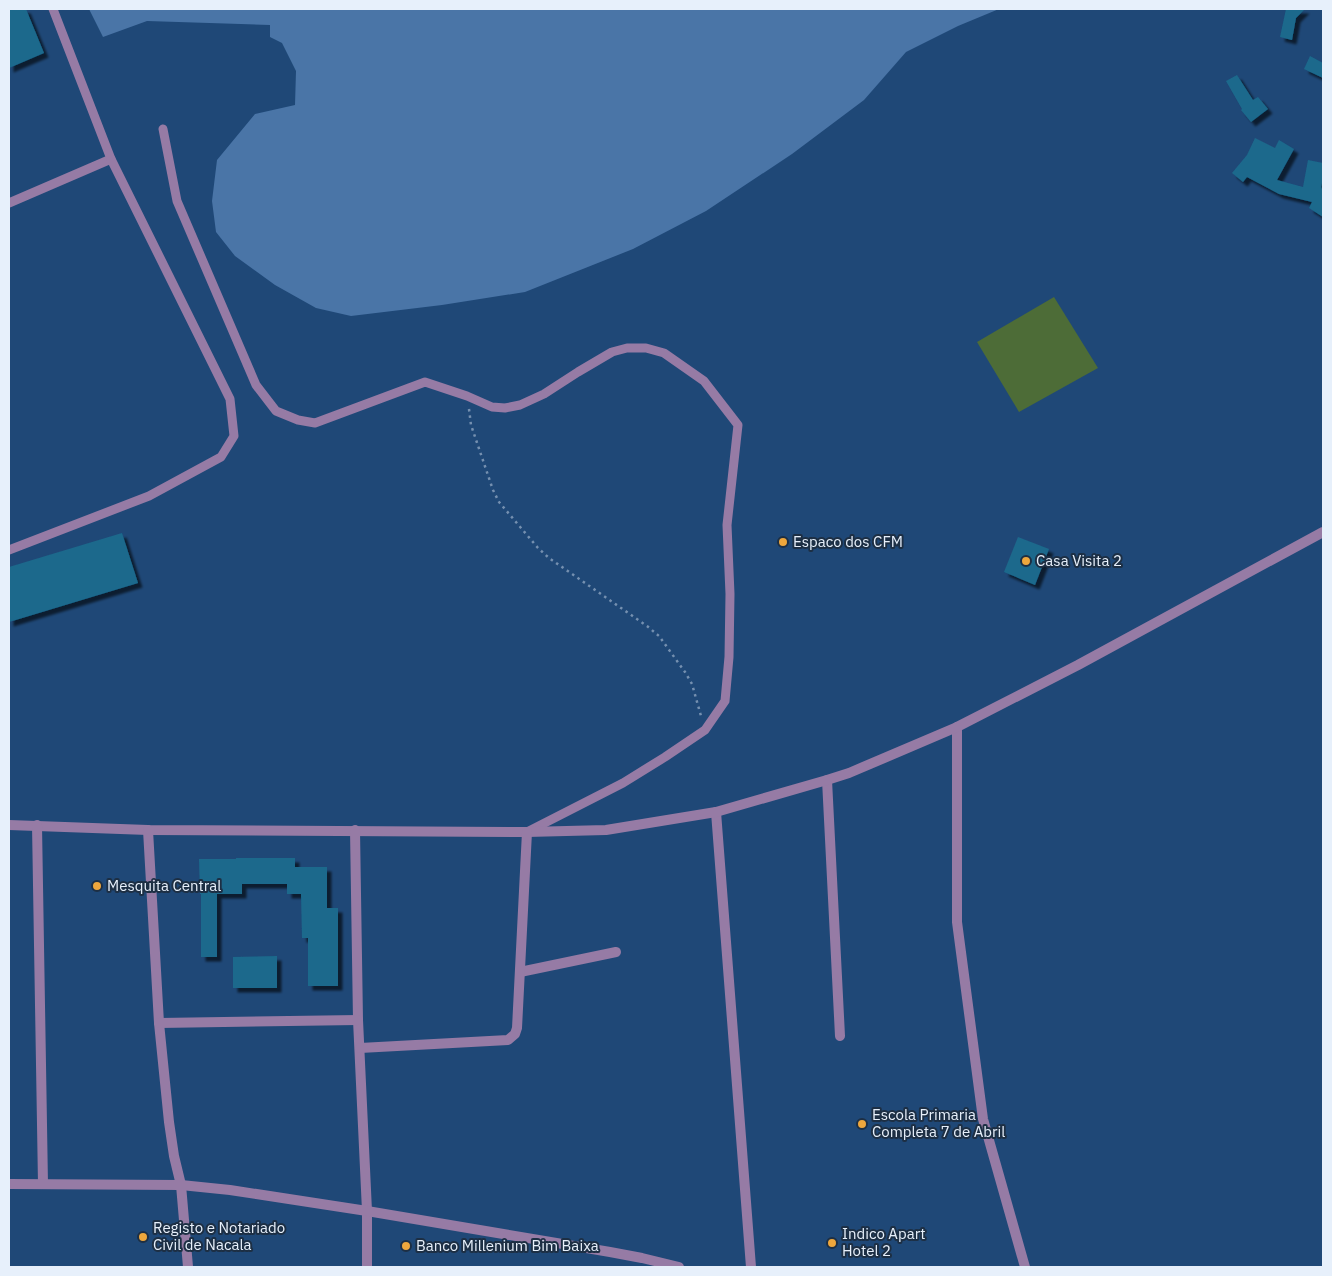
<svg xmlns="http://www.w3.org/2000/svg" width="1332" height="1276" font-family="'IBM Plex Sans',sans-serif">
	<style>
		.green { fill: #4d6c37 }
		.water { fill: #4a75a7 }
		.building { fill: #1b698c; filter: url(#shadow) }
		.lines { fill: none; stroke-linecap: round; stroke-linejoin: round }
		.path { stroke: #7590b0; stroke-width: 2.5; stroke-dasharray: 2.5 4; stroke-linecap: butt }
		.service { stroke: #967ba5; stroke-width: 9 }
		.minor { stroke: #967ba5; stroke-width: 10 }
		.poi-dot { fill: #eea73d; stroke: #1d2f44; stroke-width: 2 }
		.labels { text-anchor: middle; stroke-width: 4; stroke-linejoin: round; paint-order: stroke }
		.poi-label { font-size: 15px; fill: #e7f0fb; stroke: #1d2f44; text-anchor: start }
	</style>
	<defs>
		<filter id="shadow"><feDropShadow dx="4.5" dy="4.5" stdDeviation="1" flood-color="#0009"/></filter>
	</defs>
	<rect width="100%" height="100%" fill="#1f4877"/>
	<polygon class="green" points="1054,297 1098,368 1019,412 977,342"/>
	<polygon class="water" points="89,9 999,9 958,26 906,52 864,100 792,154 706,211 633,249 525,292 442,305 351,316 316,308 275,285 235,256 216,232 212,201 217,160 255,114 295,105 296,71 282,43 270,37 270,25 147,21 103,37"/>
	<g class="building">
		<polygon points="9,9 26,9 44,53 9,68"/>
		<polygon points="1286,9 1305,9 1296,18 1292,40 1280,37"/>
		<polygon points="1310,56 1323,63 1323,78 1304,69"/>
		<polygon points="1237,75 1253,100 1258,97 1268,109 1251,122 1241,110 1242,109 1226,81"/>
		<polygon points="1255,138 1275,148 1279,140 1294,149 1277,180 1303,187 1308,160 1323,163 1323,177 1321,189 1323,185 1323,217 1309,208 1312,202 1279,194 1247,177 1243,182 1232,173 1247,155"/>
		<polygon points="122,533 138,583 9,622 9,567"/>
		<polygon points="1018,537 1049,549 1035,585 1004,572"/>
		<polygon points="236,858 295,858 295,867 327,867 327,908 338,908 338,986 308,986 308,938 302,938 301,894 287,894 287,884 242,884 242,894 217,894 217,957 201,957 201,894 200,894 199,859 236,859"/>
		<polygon points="277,956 277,988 233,988 233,957"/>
	</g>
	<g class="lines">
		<polyline class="path" points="469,409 471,425 493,490 499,502 538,548 549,558 647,626 659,636 685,672 692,684 701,716"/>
		<g class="service">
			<polyline points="163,129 177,201 256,385 276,411 298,420 315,423 425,382 467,396 492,407 505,408 520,405 544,394 578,372 612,352 627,348 646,348 664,353 704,381 738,425 727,525 730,594 729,657 725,701 705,730 665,757 623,783 527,832"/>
			<polyline points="9,203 111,159"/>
			<polyline points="9,550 149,496 221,457 234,436 230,399 111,159 53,9"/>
		</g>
		<g class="minor">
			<polyline points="957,727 957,922 983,1119 1025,1267"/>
			<polyline points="827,780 840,1036"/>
			<polyline points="716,812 751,1267"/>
			<polyline points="9,825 148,830 527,832 606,830 716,812 827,780 849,773 957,727 1078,665 1323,532"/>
			<polyline points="37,825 43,1184"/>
			<polyline points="148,830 159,1023 169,1122 174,1156 181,1185 188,1267"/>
			<polyline points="355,830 358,1020 367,1211 367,1267"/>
			<polyline points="520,972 616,952"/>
			<polyline points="159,1023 358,1020"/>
			<polyline points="360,1048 508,1040 515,1034 517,1028 527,832"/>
			<polyline points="9,1184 181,1185 230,1190 367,1211 610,1252 642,1258 679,1267"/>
		</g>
	</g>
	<g class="poi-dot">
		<circle cx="783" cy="542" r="5"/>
		<circle cx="1026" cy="561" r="5"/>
		<circle cx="97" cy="886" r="5"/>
		<circle cx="862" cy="1124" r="5"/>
		<circle cx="143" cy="1237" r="5"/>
		<circle cx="832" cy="1243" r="5"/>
		<circle cx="406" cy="1246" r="5"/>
	</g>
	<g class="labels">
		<g class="poi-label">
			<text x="793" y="547">Espaco dos CFM</text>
			<text x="1036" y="566">Casa Visita 2</text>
			<text x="107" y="891">Mesquita Central</text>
			<text x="872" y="1120">Escola Primaria<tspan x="872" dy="17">Completa 7 de Abril</tspan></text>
			<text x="153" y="1233">Registo e Notariado<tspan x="153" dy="17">Civil de Nacala</tspan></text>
			<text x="842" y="1239">Indico Apart<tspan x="842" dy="17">Hotel 2</tspan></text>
			<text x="416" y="1251">Banco Millenium Bim Baixa</text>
		</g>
	</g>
	<rect width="1332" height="1276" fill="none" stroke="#e7f0fb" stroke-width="20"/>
</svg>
